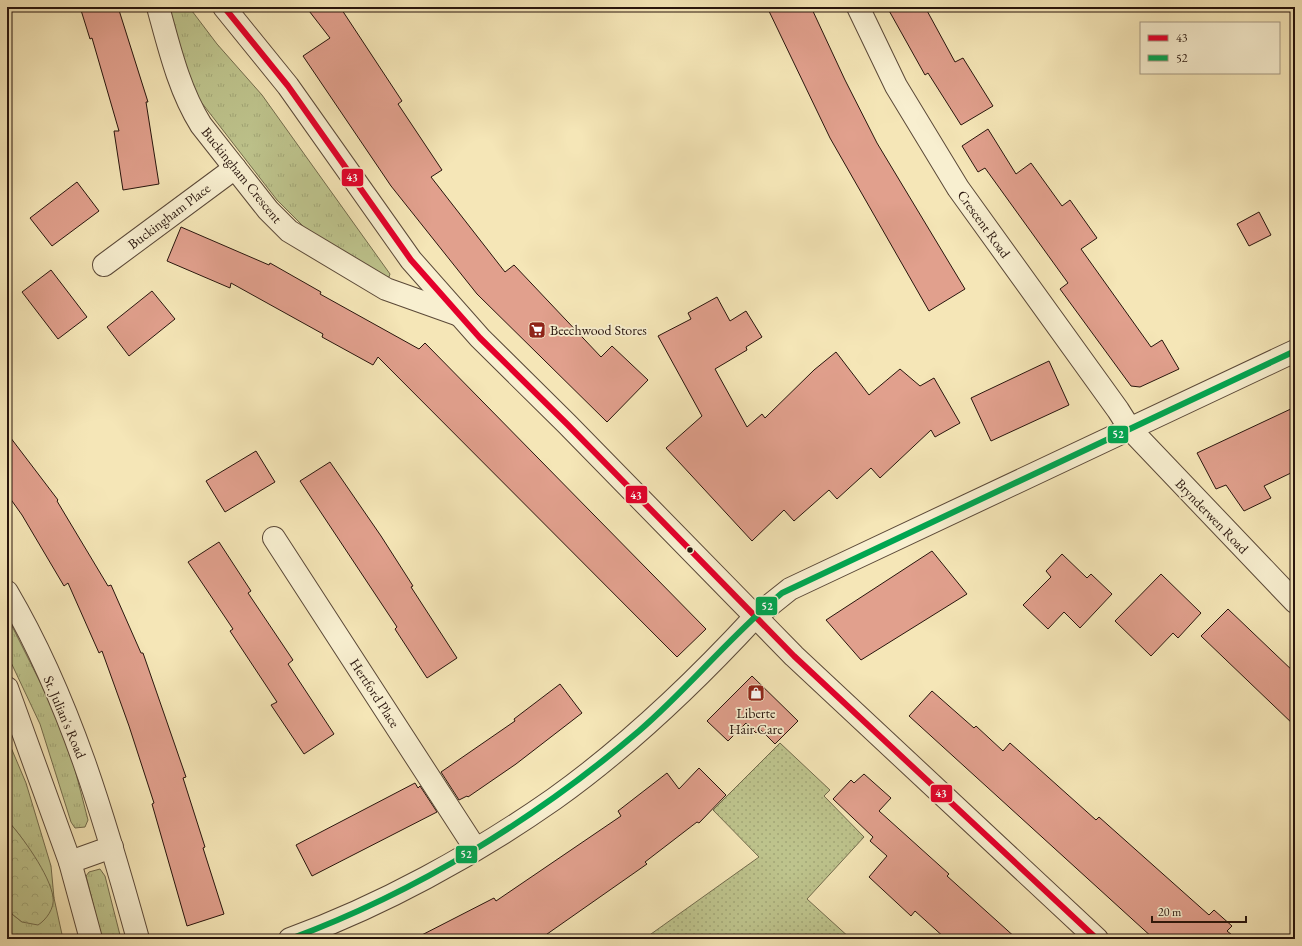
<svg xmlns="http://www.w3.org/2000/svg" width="1302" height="946" font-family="'EB Garamond',serif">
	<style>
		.grass { fill: url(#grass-tufts); stroke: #736c4d }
		.forest { fill: url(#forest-crowns); stroke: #736c4d }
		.garden { fill: url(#garden-dots); stroke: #736c4d }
		.building { fill: #e1a08d; stroke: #28150d }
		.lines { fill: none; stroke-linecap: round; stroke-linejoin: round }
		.minor-casing { stroke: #5b4938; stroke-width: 24 }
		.tertiary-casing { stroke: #5b4938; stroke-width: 24 }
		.minor { stroke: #f8efd0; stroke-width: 22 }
		.tertiary { stroke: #f8efd0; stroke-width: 22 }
		.bus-1-casing { stroke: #f8efd0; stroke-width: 9 }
		.bus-2-casing { stroke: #f8efd0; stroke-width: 9 }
		.bus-1 { stroke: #e4002b; stroke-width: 6 }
		.bus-2 { stroke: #00a651; stroke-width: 6 }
		.bus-dot { fill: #28150d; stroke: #f8efd0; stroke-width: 1.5 }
		.labels { text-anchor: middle; stroke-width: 3.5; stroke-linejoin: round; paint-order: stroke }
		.street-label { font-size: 14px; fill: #28150d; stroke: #f8efd0 }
		.poi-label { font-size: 14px; fill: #28150d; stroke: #f8efd0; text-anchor: start }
		.line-badge { stroke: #f8efd0; stroke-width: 1.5 }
		.badge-label { font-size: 11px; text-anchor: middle; font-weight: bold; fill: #fff }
	</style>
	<defs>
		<pattern id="grass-tufts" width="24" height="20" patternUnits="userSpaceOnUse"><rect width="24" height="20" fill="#bec48d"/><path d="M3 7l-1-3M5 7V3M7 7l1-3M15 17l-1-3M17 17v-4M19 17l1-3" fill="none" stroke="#a3a878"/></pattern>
		<pattern id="forest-crowns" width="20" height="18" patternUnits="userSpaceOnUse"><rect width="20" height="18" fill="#bec48d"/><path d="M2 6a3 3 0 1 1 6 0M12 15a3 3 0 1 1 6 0" fill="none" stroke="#a3a878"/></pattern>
		<pattern id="garden-dots" width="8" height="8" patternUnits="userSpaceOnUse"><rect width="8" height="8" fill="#bec48d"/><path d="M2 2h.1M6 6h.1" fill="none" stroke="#a3a878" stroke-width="1.8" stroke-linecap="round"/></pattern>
	</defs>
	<rect width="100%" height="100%" fill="#f5e6b7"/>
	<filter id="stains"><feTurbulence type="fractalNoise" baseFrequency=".005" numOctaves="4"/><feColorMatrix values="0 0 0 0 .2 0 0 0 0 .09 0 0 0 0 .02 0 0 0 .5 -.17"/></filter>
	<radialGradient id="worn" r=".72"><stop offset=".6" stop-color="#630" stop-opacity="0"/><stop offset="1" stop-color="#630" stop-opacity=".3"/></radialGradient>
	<g class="grass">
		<polygon points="167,7 189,7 217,44 262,95 390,274 389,277 384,277 315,238 277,200 198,98 187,74"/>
		<polygon points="7,616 50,702 72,758 88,820 85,827 75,828 71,822 40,724 7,654"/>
		<path d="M7,738L26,783L51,866L54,898L63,939H7V910L22,922L54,898C42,869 28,843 7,820Z"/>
		<polygon points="100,869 105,876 121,939 102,939 86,876 89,872"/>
	</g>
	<path class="forest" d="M7,820C22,836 50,875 53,897C55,908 46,920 38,925L22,922L7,910Z"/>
	<polygon class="garden" points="780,743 830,790 824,796 864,837 807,899 851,939 644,939 759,857 713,810"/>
	<g class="building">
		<polygon points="80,7 118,7 148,102 146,102 159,184 123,190 114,131 119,131 92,38 90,39"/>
		<polygon points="306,7 340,7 402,101 398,104 442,170 431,177 505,272 514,265 601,357 612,346 648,380 607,422 477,294 391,186 303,56 330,38"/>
		<polygon points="767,7 811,7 845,80 877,143 965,289 929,311 830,138"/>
		<polygon points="887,7 925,7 955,62 963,58 993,106 961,125 928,73 925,75"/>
		<polygon points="988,129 1016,174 1031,163 1062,206 1070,200 1097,238 1081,249 1151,347 1162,340 1179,369 1140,387 1131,386 1060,289 1068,283 985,168 978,172 962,146"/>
		<polygon points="77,182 99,211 52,246 30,218"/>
		<polygon points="1259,212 1271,235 1249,246 1237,224"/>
		<polygon points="181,227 269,265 270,263 321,292 320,294 419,349 425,343 706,629 677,657 378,357 373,365 322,337 323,334 231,283 230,288 167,261"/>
		<polygon points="51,270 87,317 58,339 22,292"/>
		<polygon points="152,291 175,319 129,356 107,327"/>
		<polygon points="717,297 730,321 746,311 762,337 746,347 747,350 715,369 747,427 762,414 765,418 814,370 836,352 869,395 900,369 920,386 934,378 960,423 935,437 931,430 880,478 871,468 837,499 829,490 794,521 784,510 752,541 666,448 702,416 658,336 691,319 688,313"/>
		<polygon points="1049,361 1069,405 991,441 971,398"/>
		<polygon points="1295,407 1295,471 1264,486 1271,498 1244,511 1226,485 1216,489 1197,453"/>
		<polygon points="7,433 58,500 57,501 108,586 111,585 141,653 143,653 186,777 183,778 205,847 203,848 224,914 187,926 152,804 154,803 129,726 102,651 99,653 68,583 64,586 22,515 7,494"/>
		<polygon points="256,451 275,482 225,512 206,481"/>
		<polygon points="330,462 381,536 413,586 411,587 457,658 427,678 395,629 397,627 300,481"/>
		<polygon points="219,542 251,591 248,593 293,660 288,664 334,734 304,754 271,705 277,702 230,631 233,629 188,562"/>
		<polygon points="932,551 967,594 861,660 826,620"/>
		<polygon points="1062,554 1087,578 1091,574 1112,594 1080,628 1064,612 1048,629 1023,605 1051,577 1046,571"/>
		<polygon points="1161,574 1201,613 1178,638 1173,633 1151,656 1115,621"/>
		<polygon points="1228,609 1295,673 1295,726 1201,636"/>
		<polygon points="752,676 798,721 775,744 760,729 756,733 746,723 728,741 707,721"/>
		<polygon points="560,684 582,713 516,764 468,797 467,796 459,800 441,772 515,721 514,719"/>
		<polygon points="932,691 974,728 976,726 1003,751 1010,743 1096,820 1099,817 1209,915 1214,910 1232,926 1227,931 1237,939 1154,939 909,716"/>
		<polygon points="699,768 726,795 699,823 697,822 645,862 647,864 540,939 414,939 494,898 496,901 621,816 618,811 667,773 679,789"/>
		<polygon points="864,774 891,798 879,811 949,874 947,876 1017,939 946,939 915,911 911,916 869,877 887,856 870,841 873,837 833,799 851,780 854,783"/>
		<polygon points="415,783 418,788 420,786 437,812 312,876 296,845"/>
	</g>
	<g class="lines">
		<g class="minor-casing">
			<g id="minor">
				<path d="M158,7C169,47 179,90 201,125L268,210L289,231L386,289L459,315"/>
				<polyline points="858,7 896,86 958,188 1118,410 1130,429 1295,602"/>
				<polyline points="104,265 235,168"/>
				<polyline points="274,538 475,848"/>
				<path d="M290,939C381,906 474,855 554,799C627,747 694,683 755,617"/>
			</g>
		</g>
		<g class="tertiary-casing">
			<g id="tertiary">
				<polyline points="224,7 288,86 411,260 480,338 567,424 794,656 1097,939"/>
				<path d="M7,592C70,699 105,820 138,939"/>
				<polyline points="755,617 790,589 1295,351"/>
				<polyline points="7,688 70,862 91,939"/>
				<polyline points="70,862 112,847"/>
			</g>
		</g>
		<use href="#minor" class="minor"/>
		<use href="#tertiary" class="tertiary"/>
		<g class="bus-1-casing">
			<polyline id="bus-1" points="224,7 288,86 411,260 480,338 567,424 794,656 1097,939"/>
		</g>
		<g class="bus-2-casing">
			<path id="bus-2" d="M290,939C417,892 537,818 639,731C689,688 731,635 782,593L1295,351"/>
		</g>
		<use href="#bus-1" class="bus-1"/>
		<use href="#bus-2" class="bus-2"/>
	</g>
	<defs>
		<g id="supermarket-square" transform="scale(0.9)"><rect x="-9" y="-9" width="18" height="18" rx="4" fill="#8f2418" stroke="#f8efd0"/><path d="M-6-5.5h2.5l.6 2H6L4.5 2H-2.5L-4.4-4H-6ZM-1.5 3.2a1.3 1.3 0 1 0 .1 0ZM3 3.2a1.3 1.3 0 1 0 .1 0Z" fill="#fff"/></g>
		<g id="shop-square" transform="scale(0.9)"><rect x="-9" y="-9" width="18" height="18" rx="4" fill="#8f2418" stroke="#f8efd0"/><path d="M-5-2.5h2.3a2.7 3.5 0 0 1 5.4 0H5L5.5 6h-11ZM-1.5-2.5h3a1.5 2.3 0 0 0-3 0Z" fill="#fff"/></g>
	</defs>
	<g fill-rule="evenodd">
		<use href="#supermarket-square" x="537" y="330"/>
		<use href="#shop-square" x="756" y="693"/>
	</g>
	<circle class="bus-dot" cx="690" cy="550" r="3.5"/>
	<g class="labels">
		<g class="street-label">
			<text transform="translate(242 175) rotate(51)" y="5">Buckingham Crescent</text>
			<text transform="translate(169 216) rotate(-37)" y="5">Buckingham Place</text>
			<text transform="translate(984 224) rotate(54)" y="5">Crescent Road</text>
			<text transform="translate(1212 516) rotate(46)" y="5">Brynderwen Road</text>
			<text transform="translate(375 693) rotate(57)" y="5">Hertford Place</text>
			<text transform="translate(65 717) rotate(67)" y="5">St. Julian's Road</text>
		</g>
		<g class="poi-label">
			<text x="550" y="335">Beechwood Stores</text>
			<text x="756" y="718" text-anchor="middle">Liberte<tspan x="756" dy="16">Hair Care</tspan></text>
		</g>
	</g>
	<g class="line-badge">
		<rect x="341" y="168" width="23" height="19" rx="4" fill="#e4002b"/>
		<rect x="1107" y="425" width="22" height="19" rx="4" fill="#00a651"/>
		<rect x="625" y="485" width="23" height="19" rx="4" fill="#e4002b"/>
		<rect x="755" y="596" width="23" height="20" rx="4" fill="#00a651"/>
		<rect x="930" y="784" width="23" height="19" rx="4" fill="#e4002b"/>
		<rect x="455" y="845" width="23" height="19" rx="4" fill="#00a651"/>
	</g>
	<g class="badge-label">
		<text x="352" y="181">43</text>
		<text x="1118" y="438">52</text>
		<text x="636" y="499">43</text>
		<text x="767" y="610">52</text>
		<text x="941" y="797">43</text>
		<text x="466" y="858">52</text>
	</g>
	<rect width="1302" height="946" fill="none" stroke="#f5e6b7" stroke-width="24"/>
	<rect x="8" y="8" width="1286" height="930" fill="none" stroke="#28150d" stroke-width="2"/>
	<rect x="12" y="12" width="1278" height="922" fill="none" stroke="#28150d"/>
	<rect x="1140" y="22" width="140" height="52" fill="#f8efd0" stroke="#a59882"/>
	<rect x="1148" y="35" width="20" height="6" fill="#e4002b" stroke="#a59882"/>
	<text x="1176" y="42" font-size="12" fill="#28150d">43</text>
	<rect x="1148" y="55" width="20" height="6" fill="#00a651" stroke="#a59882"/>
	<text x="1176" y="62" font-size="12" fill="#28150d">52</text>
	<path d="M1152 916v6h94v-6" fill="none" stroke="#28150d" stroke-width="2"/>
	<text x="1158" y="916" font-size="12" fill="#28150d" stroke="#f8efd0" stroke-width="3" paint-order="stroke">20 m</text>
	<rect width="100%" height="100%" filter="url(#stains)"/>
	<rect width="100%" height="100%" fill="url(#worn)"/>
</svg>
